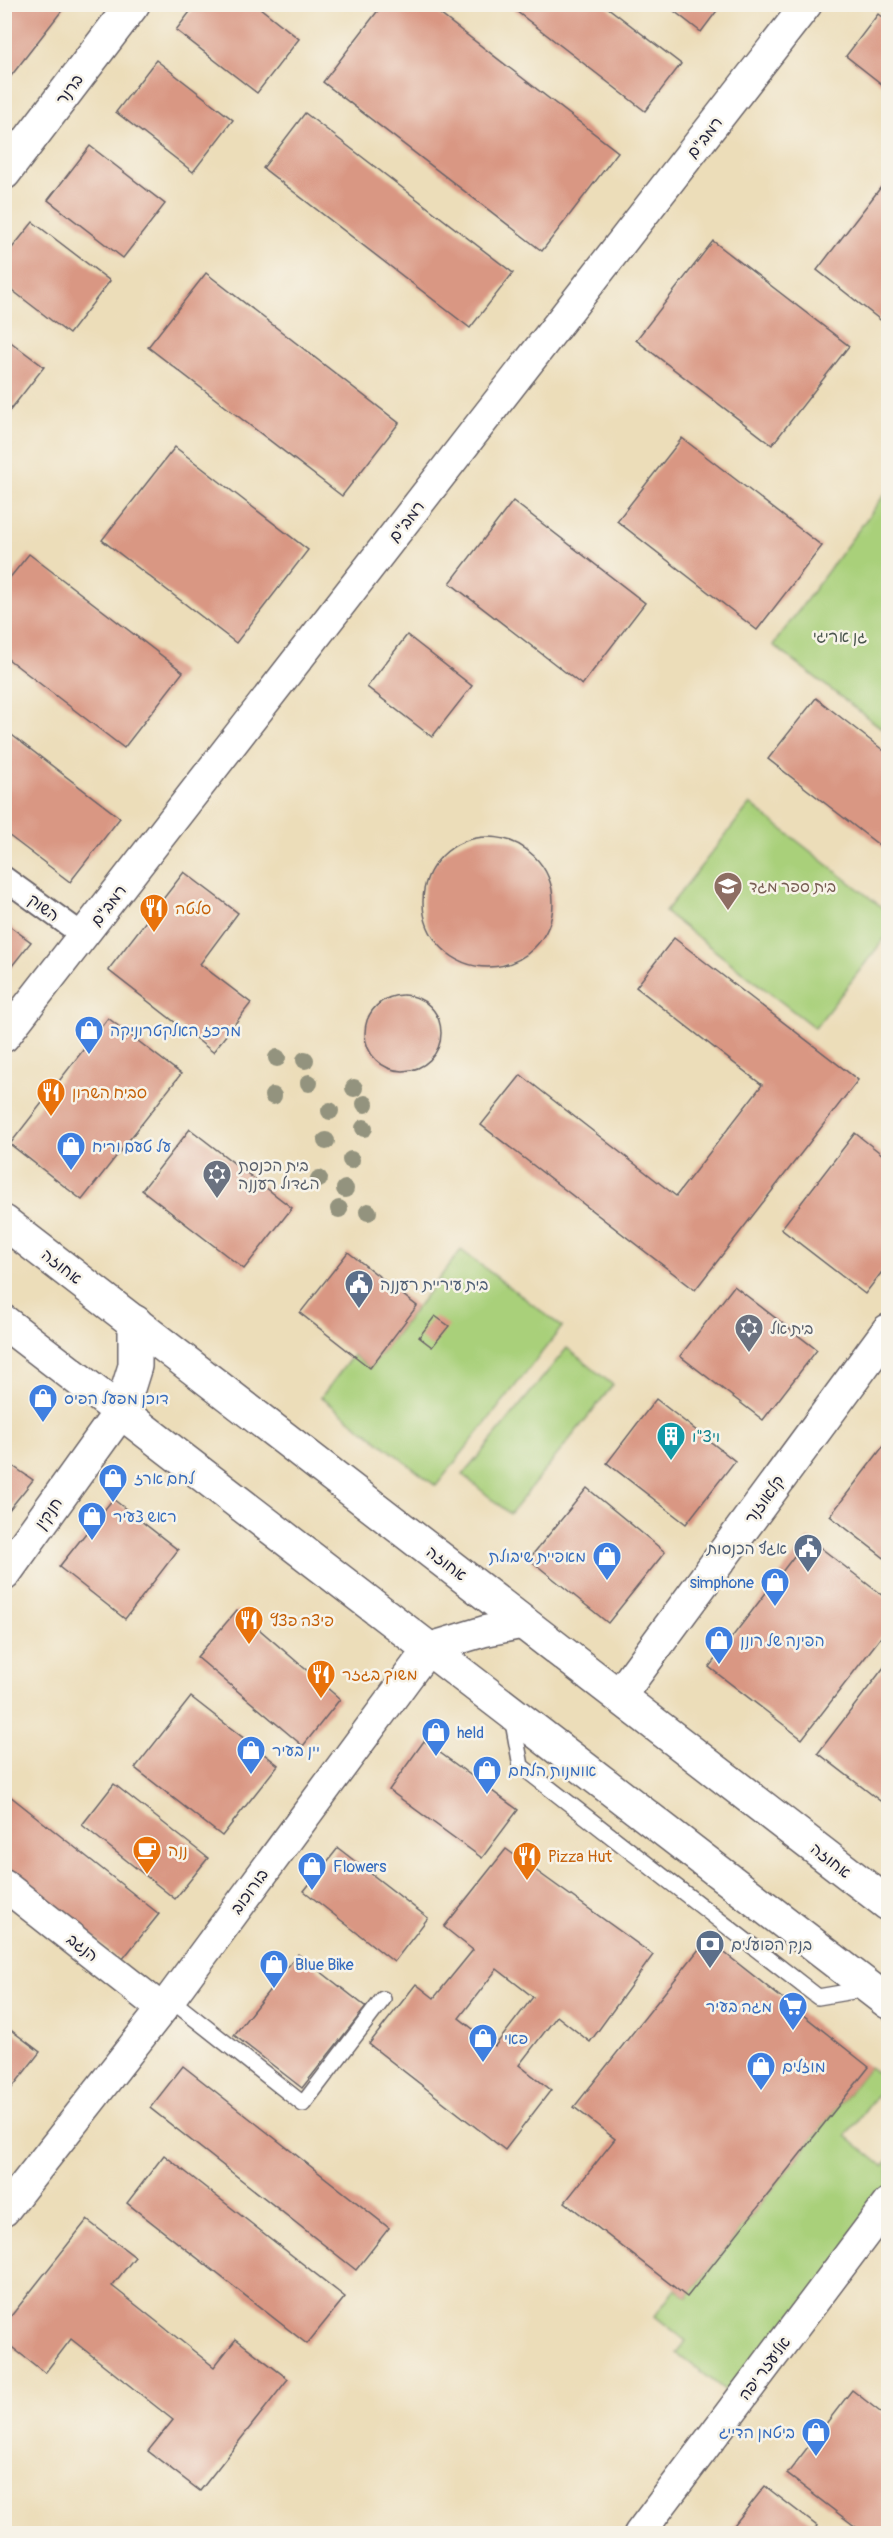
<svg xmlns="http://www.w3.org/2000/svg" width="893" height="2538" font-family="Pangolin,'Playpen Sans Hebrew',sans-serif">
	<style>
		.green { fill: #a9d07a; stroke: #66795a; stroke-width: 1.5 }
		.building { fill: #d99783; fill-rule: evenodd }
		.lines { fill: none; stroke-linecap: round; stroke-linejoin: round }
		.service-casing { stroke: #696367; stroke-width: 18 }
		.pedestrian-casing { stroke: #696367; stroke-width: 26 }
		.minor-casing { stroke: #696367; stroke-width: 33 }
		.tertiary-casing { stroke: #696367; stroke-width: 36 }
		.secondary-casing { stroke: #696367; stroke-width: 36 }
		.service { stroke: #fff; stroke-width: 15 }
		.pedestrian { stroke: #fff; stroke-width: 22 }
		.minor { stroke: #fff; stroke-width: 30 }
		.tertiary { stroke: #fff; stroke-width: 33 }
		.secondary { stroke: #fff; stroke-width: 33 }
		.tree { fill: #93937e }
		.labels { text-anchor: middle; stroke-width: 5; stroke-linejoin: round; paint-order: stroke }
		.street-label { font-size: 16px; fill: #22223b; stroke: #f7f3e8 }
		.park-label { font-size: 16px; fill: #4a564e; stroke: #f7f3e8 }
		.education-label { font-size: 16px; fill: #785e54; stroke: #f7f3e8; text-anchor: start }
		.food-label { font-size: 16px; fill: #c56008; stroke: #f7f3e8; text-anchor: start }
		.shop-label { font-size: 16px; fill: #366cbe; stroke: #f7f3e8; text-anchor: start }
		.worship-label { font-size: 16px; fill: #5b616d; stroke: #f7f3e8; text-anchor: start }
		.service-label { font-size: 16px; fill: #4e5e75; stroke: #f7f3e8; text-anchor: start }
		.culture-label { font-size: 16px; fill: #0d838f; stroke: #f7f3e8; text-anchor: start }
	</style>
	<rect width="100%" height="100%" fill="#f7f3e8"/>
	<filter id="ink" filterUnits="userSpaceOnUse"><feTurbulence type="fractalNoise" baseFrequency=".0167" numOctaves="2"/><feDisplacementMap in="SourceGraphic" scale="12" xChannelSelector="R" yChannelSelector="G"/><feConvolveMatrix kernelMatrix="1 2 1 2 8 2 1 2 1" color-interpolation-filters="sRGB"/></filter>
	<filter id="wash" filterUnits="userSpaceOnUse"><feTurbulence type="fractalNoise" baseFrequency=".008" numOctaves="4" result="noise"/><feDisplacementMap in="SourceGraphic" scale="24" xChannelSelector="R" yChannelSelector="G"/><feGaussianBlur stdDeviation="1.35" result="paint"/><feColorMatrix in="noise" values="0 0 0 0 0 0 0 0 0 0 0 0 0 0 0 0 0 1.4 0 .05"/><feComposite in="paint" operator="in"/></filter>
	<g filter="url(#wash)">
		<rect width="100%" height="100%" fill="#ecddb9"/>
		<g class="green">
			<polygon points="888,490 888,733 773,645"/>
			<polygon points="750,804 888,912 888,934 815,1028 665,912"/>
			<polygon points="461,1250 562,1327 436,1486 321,1397 353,1355 370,1368"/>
			<polygon points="567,1348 613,1385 510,1514 463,1475"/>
			<polygon points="869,2067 888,2081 846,2136 883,2166 888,2159 888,2203 739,2401 677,2353 686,2341 655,2316 675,2289 687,2297"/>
		</g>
		<g id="blocks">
			<g class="building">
				<polygon points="4,4 67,4 4,85"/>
				<polygon points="196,4 255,4 299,39 257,93 176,30"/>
				<polygon points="383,4 427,4 618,152 542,251 323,82"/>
				<polygon points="507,4 603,4 681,64 645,111"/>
				<polygon points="665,4 722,4 701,32"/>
				<polygon points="878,14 888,22 888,89 846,56"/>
				<polygon points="156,60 233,120 193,172 116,112"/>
				<polygon points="305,113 513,273 470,328 263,168"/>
				<polygon points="90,146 165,204 123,258 48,200"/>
				<polygon points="888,178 888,326 817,270"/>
				<polygon points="33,222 110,281 69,334 4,284 4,258"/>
				<polygon points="713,241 849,346 772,445 636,340"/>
				<polygon points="206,273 399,423 342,496 148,347"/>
				<polygon points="4,337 44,367 4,418"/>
				<polygon points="682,438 822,546 757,630 617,521"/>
				<polygon points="175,447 308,550 236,643 102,540"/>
				<polygon points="513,501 645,603 582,685 450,583"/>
				<polygon points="29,554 183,672 124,748 4,656 4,585"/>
				<polygon points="407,635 472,686 432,737 367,687"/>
				<polygon points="816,698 888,754 888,852 768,759"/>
				<polygon points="4,729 120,818 70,882 4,832"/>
				<circle cx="488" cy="902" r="65"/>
				<polygon points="184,872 238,913 200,964 251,1003 213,1052 108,970"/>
				<polygon points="4,922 31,942 4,976"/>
				<polygon points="674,938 858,1080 695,1290 481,1125 521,1075 676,1196 762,1085 636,987"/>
				<circle cx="403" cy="1033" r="38"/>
				<polygon points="108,1018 181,1074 82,1200 10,1144"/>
				<polygon points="190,1129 292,1208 244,1269 142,1190"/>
				<polygon points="855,1133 888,1159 888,1264 865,1294 781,1229"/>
				<polygon points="348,1252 417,1306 370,1368 300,1313"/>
				<polygon points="734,1286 817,1350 763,1420 680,1356"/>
				<polygon points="435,1316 449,1326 432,1347 419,1337"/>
				<polygon points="656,1399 735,1461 686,1524 607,1463"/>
				<polygon points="888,1440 888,1558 887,1560 830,1516"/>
				<polygon points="4,1460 33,1480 4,1516"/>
				<polygon points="587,1488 665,1552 608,1623 529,1559"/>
				<polygon points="113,1499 178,1550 125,1619 59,1567"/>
				<polygon points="808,1538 888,1600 888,1628 802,1739 709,1667"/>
				<polygon points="237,1610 340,1699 303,1746 197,1657"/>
				<polygon points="888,1662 888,1807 818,1753"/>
				<polygon points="191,1697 278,1765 222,1836 135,1768"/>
				<polygon points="424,1741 518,1810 482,1858 389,1790"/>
				<polygon points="114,1784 208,1858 175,1899 82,1825"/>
				<polygon points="5,1792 159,1914 122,1960 5,1867"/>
				<polygon points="338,1848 428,1918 394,1962 304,1891"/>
				<path d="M506,1849L653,1955L590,2042L557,2016L519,2065L551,2090L505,2150L369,2044L416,1984L434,1998L473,1950L444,1927ZM497,1969L533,1997L495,2046L459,2018Z"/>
				<polygon points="707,1939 869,2067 687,2297 565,2202 615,2139 574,2107"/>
				<polygon points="298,1954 366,2007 302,2088 234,2035"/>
				<polygon points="4,2025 40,2052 4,2098"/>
				<polygon points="183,2066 389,2228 356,2270 150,2108"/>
				<polygon points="164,2155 345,2297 307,2344 127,2203"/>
				<polygon points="87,2220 135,2257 112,2286 214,2367 236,2339 288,2379 200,2491 148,2451 173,2420 71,2339 45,2373 4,2341 4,2325"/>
				<polygon points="852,2390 888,2418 888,2534 865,2534 787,2474"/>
				<polygon points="765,2486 817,2526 811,2534 727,2534"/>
			</g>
		</g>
	</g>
	<g filter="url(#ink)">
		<use href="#blocks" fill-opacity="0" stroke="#696367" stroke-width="1.5"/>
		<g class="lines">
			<g class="service-casing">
				<g id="service">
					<polyline points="512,1717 521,1766 818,1997 865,1989"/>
					<polyline points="170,1999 303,2104 383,1999"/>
				</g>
			</g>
			<g class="pedestrian-casing">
				<polyline id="pedestrian" points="4,878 84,936"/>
			</g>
			<g class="minor-casing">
				<g id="minor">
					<polyline points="4,1037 807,4"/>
					<polyline points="4,1885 162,2009"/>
					<polyline points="4,2211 170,1999 429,1648 485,1631 525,1623"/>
					<polyline points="639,2534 888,2203"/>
				</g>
			</g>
			<g class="tertiary-casing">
				<g id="tertiary">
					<polyline points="4,173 133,4"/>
					<polyline points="4,1574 121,1411 135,1366 135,1322"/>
					<polyline points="619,1696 888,1331"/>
				</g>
			</g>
			<g class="secondary-casing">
				<g id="secondary">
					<polyline points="4,1222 888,1904"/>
					<polyline points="4,1322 888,2002"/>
				</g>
			</g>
			<use href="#service" class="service"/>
			<use href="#pedestrian" class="pedestrian"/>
			<use href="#minor" class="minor"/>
			<use href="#tertiary" class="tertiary"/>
			<use href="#secondary" class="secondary"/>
		</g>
		<g class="tree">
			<circle cx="277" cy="1058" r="9"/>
			<circle cx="305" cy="1060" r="9"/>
			<circle cx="309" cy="1083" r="9"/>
			<circle cx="354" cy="1088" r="9"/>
			<circle cx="273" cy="1096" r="9"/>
			<circle cx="365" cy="1104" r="9"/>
			<circle cx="330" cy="1111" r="9"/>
			<circle cx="364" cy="1128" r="9"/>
			<circle cx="326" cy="1141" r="9"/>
			<circle cx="351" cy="1160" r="9"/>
			<circle cx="319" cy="1179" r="9"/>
			<circle cx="345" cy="1189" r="9"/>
			<circle cx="339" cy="1209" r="9"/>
			<circle cx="368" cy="1212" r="9"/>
		</g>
	</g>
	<defs>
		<g id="school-pin" transform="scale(1.5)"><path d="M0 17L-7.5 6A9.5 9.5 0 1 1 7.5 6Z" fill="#8d6e63" stroke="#f7f3e8"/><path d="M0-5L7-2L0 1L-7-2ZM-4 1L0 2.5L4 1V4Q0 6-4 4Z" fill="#fff"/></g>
		<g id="restaurant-pin" transform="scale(1.5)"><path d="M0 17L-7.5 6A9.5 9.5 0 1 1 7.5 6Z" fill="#e8710a" stroke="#f7f3e8"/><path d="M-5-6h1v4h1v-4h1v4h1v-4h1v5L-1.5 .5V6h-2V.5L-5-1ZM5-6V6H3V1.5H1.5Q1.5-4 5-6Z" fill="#fff"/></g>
		<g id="shop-pin" transform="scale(1.5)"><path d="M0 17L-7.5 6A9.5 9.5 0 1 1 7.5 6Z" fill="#3f7fe0" stroke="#f7f3e8"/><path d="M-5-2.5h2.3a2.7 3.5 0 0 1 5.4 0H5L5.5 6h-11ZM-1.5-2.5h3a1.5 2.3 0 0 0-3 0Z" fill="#fff"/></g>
		<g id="synagogue-pin" transform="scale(1.5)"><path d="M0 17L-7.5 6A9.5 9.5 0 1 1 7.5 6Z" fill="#6b7280" stroke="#f7f3e8"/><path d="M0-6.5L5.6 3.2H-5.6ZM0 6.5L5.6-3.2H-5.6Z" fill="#fff"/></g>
		<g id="civic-pin" transform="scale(1.5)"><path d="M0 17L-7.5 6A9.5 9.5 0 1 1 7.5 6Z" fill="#5c6f8a" stroke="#f7f3e8"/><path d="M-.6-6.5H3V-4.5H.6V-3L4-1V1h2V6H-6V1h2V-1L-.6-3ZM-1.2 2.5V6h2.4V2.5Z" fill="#fff"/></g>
		<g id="building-pin" transform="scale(1.5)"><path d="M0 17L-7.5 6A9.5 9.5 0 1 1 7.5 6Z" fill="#0f9aa8" stroke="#f7f3e8"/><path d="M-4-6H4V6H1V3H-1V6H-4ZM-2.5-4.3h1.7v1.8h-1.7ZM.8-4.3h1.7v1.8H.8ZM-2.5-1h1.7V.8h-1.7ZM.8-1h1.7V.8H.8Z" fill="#fff"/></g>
		<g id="cafe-pin" transform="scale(1.5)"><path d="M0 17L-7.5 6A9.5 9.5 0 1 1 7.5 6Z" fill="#e8710a" stroke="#f7f3e8"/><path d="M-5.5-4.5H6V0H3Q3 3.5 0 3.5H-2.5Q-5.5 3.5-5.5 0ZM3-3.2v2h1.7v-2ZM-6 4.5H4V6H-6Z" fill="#fff"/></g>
		<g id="bank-pin" transform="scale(1.5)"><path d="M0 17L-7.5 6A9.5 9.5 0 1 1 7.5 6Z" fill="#5c6f8a" stroke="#f7f3e8"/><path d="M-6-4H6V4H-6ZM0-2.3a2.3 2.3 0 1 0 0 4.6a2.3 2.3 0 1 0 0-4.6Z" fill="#fff"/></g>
		<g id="supermarket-pin" transform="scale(1.5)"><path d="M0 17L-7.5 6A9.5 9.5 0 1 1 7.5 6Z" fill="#3f7fe0" stroke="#f7f3e8"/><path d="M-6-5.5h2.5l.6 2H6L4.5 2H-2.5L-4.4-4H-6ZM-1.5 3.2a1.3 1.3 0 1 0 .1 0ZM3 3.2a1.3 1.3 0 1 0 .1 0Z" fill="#fff"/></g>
	</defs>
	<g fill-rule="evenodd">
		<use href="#school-pin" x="728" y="886"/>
		<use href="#restaurant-pin" x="154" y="908"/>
		<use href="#shop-pin" x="89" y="1030"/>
		<use href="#restaurant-pin" x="51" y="1092"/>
		<use href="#shop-pin" x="71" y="1146"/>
		<use href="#synagogue-pin" x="217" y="1174"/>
		<use href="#civic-pin" x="359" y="1284"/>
		<use href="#synagogue-pin" x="749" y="1328"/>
		<use href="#shop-pin" x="43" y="1398"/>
		<use href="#building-pin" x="671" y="1436"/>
		<use href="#shop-pin" x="113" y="1478"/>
		<use href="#shop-pin" x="92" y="1516"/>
		<use href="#civic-pin" x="808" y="1548"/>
		<use href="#shop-pin" x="607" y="1556"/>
		<use href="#shop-pin" x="775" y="1582"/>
		<use href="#restaurant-pin" x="249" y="1620"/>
		<use href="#shop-pin" x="719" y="1640"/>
		<use href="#restaurant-pin" x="321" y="1674"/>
		<use href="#shop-pin" x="436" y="1732"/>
		<use href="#shop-pin" x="251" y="1750"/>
		<use href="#shop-pin" x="487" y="1770"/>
		<use href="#cafe-pin" x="147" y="1850"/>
		<use href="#restaurant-pin" x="527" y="1856"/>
		<use href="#shop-pin" x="312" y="1866"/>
		<use href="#bank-pin" x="710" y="1944"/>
		<use href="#shop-pin" x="274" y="1964"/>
		<use href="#supermarket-pin" x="793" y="2006"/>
		<use href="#shop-pin" x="483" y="2038"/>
		<use href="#shop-pin" x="761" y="2066"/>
		<use href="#shop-pin" x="816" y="2432"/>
	</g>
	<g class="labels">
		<g class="street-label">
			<text transform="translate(69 89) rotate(-53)" y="6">ברנר</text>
			<text transform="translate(704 137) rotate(-52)" y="6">רמב"ם</text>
			<text transform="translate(406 521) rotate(-52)" y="6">רמב"ם</text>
			<text transform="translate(108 905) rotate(-52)" y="6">רמב"ם</text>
			<text transform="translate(44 907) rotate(36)" y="6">השוק</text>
			<text transform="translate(62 1266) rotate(38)" y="6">אחוזה</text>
			<text transform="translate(764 1499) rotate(-54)" y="6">קלאוזנר</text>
			<text transform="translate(48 1513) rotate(-55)" y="6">חנקין</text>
			<text transform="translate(447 1563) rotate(37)" y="6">אחוזה</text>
			<text transform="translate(831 1860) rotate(38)" y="6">אחוזה</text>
			<text transform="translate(249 1891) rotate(-54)" y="6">בורוכוב</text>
			<text transform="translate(83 1947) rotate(38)" y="6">הנגב</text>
			<text transform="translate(764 2368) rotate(-53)" y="6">אליעזר יפה</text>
		</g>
		<g class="park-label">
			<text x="840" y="642">גן אריגי</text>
		</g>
		<g class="education-label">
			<text x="749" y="892">בית ספר מגד</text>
		</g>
		<g class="food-label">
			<text x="175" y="914">סלטה</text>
			<text x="72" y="1098">סביח השרון</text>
			<text x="270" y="1626">פיצה פצץ</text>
			<text x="342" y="1680">משוך בגזר</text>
			<text x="168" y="1856">ננה</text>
			<text x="548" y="1862">Pizza Hut</text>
		</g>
		<g class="shop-label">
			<text x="110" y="1036">מרכז האלקטרוניקה</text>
			<text x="92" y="1152">על טעם וריח</text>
			<text x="64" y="1404">דוכן מפעל הפיס</text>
			<text x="134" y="1484">לחם ארז</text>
			<text x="113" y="1522">ראש צעיר</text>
			<text x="586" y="1562" text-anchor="end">מאפיית שיבולת</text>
			<text x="754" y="1588" text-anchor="end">simphone</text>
			<text x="740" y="1646">הפינה של רונן</text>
			<text x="457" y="1738">held</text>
			<text x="272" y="1756">יין בעיר</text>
			<text x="508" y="1776">אומנות הלחם</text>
			<text x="333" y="1872">Flowers</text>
			<text x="295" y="1970">Blue Bike</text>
			<text x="772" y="2012" text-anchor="end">מגה בעיר</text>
			<text x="504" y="2044">פאי</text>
			<text x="782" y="2072">מוזלים</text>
			<text x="795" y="2438" text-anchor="end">ביטמן הדייג</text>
		</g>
		<g class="worship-label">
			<text x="238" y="1171">בית הכנסת<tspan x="238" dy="18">הגדול רעננה</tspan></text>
			<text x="770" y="1334">בית אל</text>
		</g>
		<g class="service-label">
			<text x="380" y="1290">בית עיריית רעננה</text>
			<text x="787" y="1554" text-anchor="end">אגף הכנסות</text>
			<text x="731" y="1950">בנק הפועלים</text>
		</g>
		<g class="culture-label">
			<text x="692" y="1442">ויצ"ו</text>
		</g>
	</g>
	<rect width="893" height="2538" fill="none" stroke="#f7f3e8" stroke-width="24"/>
</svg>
